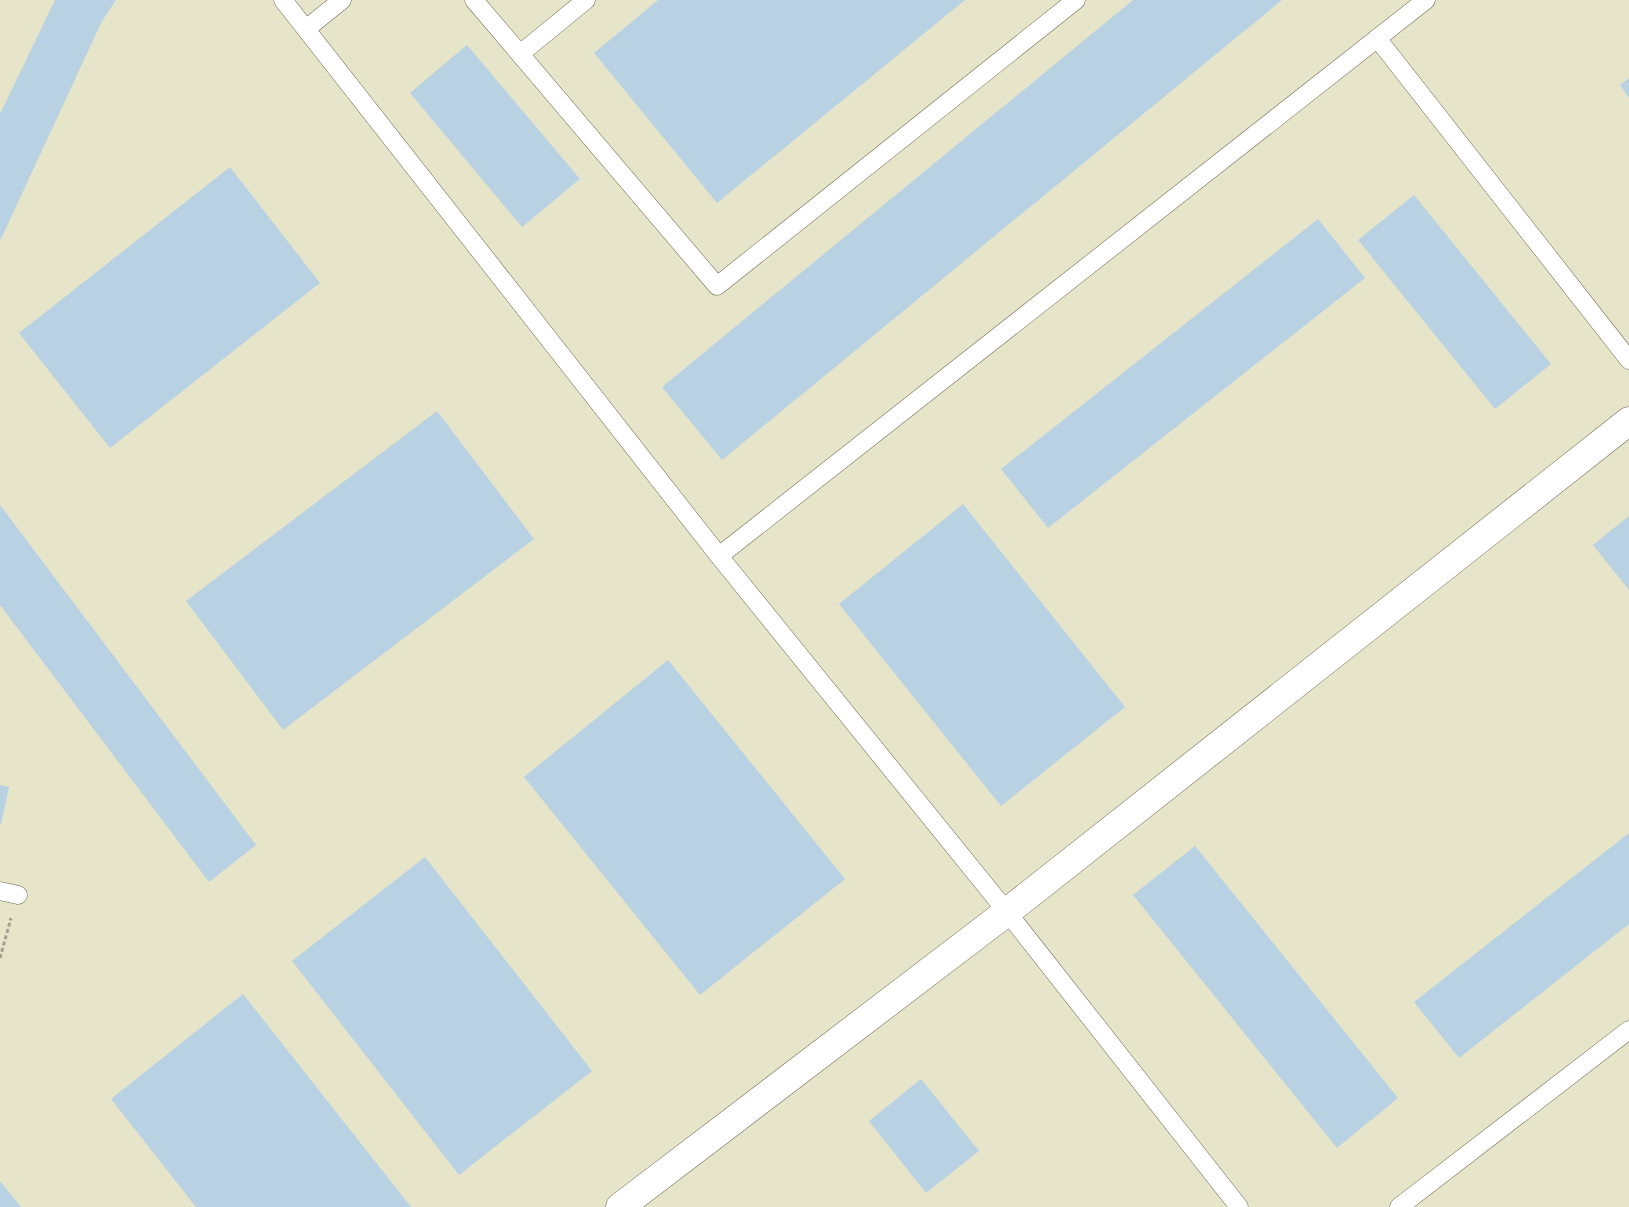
<svg xmlns="http://www.w3.org/2000/svg" width="1629" height="1207" font-family="Montserrat,sans-serif">
	<style>
		.building { fill: #b9d2e3 }
		.lines { fill: none; stroke-linecap: round; stroke-linejoin: round }
		.lane-casing { stroke: #6d6b54; stroke-width: 19 }
		.street-casing { stroke: #6d6b54; stroke-width: 29 }
		.path { stroke: #a2a08c; stroke-width: 3; stroke-dasharray: 4 2.5; stroke-linecap: butt }
		.lane { stroke: #fff; stroke-width: 18 }
		.street { stroke: #fff; stroke-width: 28 }
	</style>
	<rect width="100%" height="100%" fill="#e6e4c9"/>
	<g class="building">
		<polygon points="55,0 116,0 102,21 0,241 0,114"/>
		<polygon points="658,0 965,0 717,203 594,53"/>
		<polygon points="1133,0 1282,0 722,460 662,387"/>
		<polygon points="467,45 580,179 522,227 410,93"/>
		<polygon points="1629,78 1629,98 1620,85"/>
		<polygon points="230,167 320,283 110,448 19,333"/>
		<polygon points="1414,195 1551,364 1495,409 1358,240"/>
		<polygon points="1318,219 1365,278 1048,528 1001,469"/>
		<polygon points="437,411 534,539 283,730 186,601"/>
		<polygon points="963,504 1125,707 1001,806 839,604"/>
		<polygon points="0,505 256,845 209,882 0,605"/>
		<polygon points="1629,516 1629,590 1593,545"/>
		<polygon points="668,660 845,879 700,995 524,777"/>
		<polygon points="0,785 9,787 1,824 0,824"/>
		<polygon points="1629,833 1629,924 1459,1058 1414,1002"/>
		<polygon points="1195,846 1398,1098 1337,1148 1133,895"/>
		<polygon points="425,857 592,1071 459,1175 292,961"/>
		<polygon points="243,994 411,1207 196,1207 111,1099"/>
		<polygon points="921,1079 979,1151 926,1193 869,1121"/>
		<polygon points="0,1181 21,1207 0,1207"/>
	</g>
	<g class="lines">
		<g class="lane-casing">
			<g id="lane">
				<polyline points="283,0 719,556 1007,912 1239,1207"/>
				<polyline points="474,0 717,286 1076,0"/>
				<polyline points="306,29 342,0"/>
				<polyline points="1377,38 1629,360"/>
				<polyline points="520,54 586,0"/>
				<polyline points="719,556 1426,0"/>
				<polyline points="0,891 18,895"/>
				<polyline points="1399,1207 1629,1030"/>
			</g>
		</g>
		<g class="street-casing">
			<polyline id="street" points="620,1207 1007,912 1629,421"/>
		</g>
		<polyline class="path" points="0,958 11,918"/>
		<use href="#lane" class="lane"/>
		<use href="#street" class="street"/>
	</g>
</svg>
